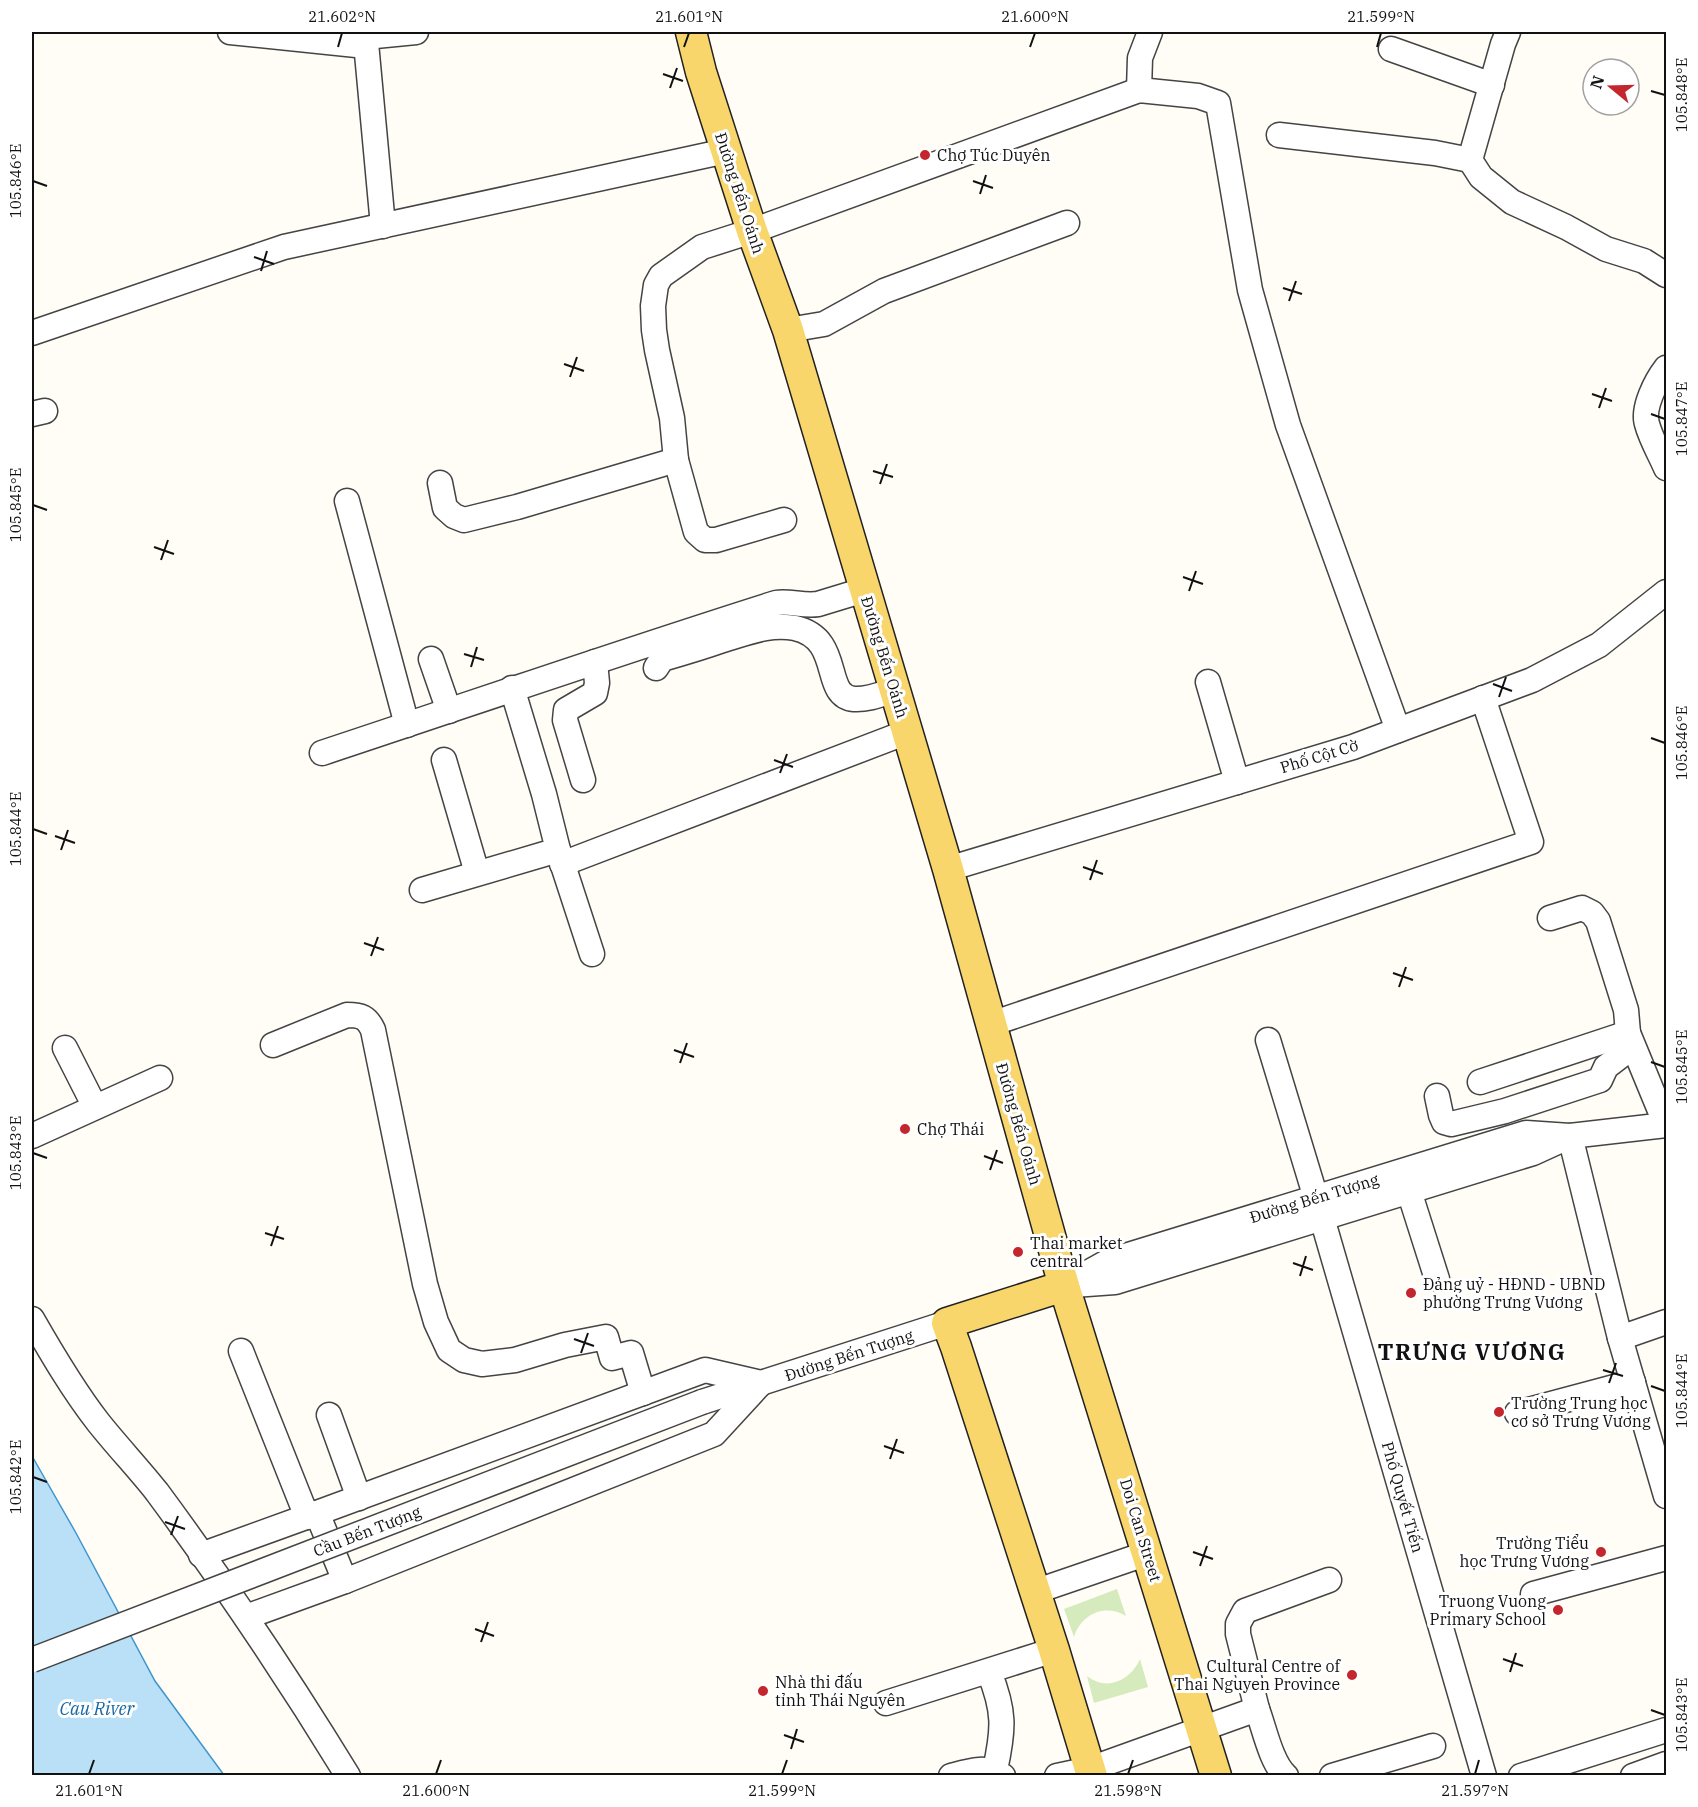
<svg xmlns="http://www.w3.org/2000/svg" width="1698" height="1807" font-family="'IBM Plex Serif',serif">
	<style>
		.green { fill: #d5ebbd }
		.water { fill: #b9e0f7; stroke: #3f96cf; stroke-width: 1.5 }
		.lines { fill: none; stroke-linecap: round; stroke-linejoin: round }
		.minor-casing { stroke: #444; stroke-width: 27 }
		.major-casing { stroke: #222; stroke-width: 33 }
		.minor { stroke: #fff; stroke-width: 24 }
		.major { stroke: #f9d66b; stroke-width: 30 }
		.minor-bridge-casing { stroke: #444; stroke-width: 27; stroke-linecap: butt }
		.minor-bridge { stroke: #fff; stroke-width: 24 }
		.ticks { fill: none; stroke: #111; stroke-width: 2 }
		.poi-dot { fill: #c4262e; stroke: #fff; stroke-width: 2 }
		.labels { text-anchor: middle; stroke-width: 6; stroke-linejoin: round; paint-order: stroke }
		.poi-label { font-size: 16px; fill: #111; stroke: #fff; text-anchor: start }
		.street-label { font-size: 16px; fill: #111; stroke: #fff }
		.water-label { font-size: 18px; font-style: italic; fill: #1768a6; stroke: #fff }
		.district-label { font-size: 22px; font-weight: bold; letter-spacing: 1.5px; fill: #111; stroke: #fff }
		.neatline { fill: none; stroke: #111; stroke-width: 2 }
		.ticks-label { font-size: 15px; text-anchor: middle; fill: #111 }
	</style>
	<rect width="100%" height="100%" fill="#fffdf5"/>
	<g class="green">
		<path d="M1117,1589L1126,1616C1105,1603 1081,1614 1074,1637L1064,1609Z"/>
		<path d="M1140,1659L1148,1687L1094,1703L1087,1676C1107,1692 1131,1680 1140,1659Z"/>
	</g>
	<polygon class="water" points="32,1456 76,1533 155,1681 224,1775 32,1775"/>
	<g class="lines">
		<g class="minor-casing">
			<g id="minor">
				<polyline points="230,32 366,46"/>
				<polyline points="365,32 383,226"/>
				<polyline points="1508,32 1503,44 1470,160 1481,177 1512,202 1566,227 1606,249 1644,261 1666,275"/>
				<polyline points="365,37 416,32"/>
				<polyline points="1391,49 1492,85"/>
				<polyline points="1139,90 1140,58 1150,32"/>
				<polyline points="1279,135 1435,153 1470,160"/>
				<polyline points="788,330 824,324 884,291 1067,223"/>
				<polyline points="32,333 284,247 726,151"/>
				<path d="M1666,368C1656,381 1642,408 1647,424C1651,439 1660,454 1666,468"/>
				<polyline points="32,414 45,411"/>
				<polyline points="676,460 696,532 705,540 716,540 784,520"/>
				<polyline points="440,483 445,508 454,516 464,520 517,507 676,460 672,418 657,350 654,330 653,306 656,285 661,276 702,247 752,231 1139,90 1198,96 1218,103 1250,290 1288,425 1398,730"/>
				<polyline points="347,501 407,725"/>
				<polyline points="431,659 449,711"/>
				<path d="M656,668L662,659C683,653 703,647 723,640C747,633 770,623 795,628C844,639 821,696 854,699C867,700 882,694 895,690"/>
				<polyline points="1208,682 1237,782"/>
				<path d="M322,753C473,703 624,651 776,603C790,601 803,606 818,604L864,590"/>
				<polyline points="444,760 477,873"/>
				<polyline points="583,780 565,720 566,710 595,693 597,683 595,662"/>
				<polyline points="558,850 592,954"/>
				<polyline points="562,864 907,732"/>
				<polyline points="948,869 1353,747 1532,680 1599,645 1666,592"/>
				<polyline points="422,890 558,850 544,794 512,688"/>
				<polyline points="1550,918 1582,908 1592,913 1598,921 1626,1010 1628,1033 1666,1125"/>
				<polyline points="991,1024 1531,842 1483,698"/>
				<polyline points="1268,1040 1322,1218 1484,1776"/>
				<path d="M273,1045L347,1015C361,1015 367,1017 373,1030L425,1284L436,1322L449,1350L464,1360L482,1364L515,1360L565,1345L606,1337L612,1358L631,1353L643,1393"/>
				<polyline points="65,1048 95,1107"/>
				<polyline points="1480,1082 1628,1033"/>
				<polyline points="1437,1096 1441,1115 1444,1122 1451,1124 1505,1111 1600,1080 1606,1067 1623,1054 1628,1033"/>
				<polyline points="32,1136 160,1078"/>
				<polyline points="1570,1136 1620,1338 1666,1496"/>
				<polyline points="1409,1191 1437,1279"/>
				<polyline points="1073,1285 1115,1282 1533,1153 1568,1137"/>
				<polyline points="1064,1286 1109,1261 1526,1133 1570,1136 1666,1125"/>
				<path d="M32,1319C52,1354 73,1390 98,1422C117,1446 138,1468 157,1492C225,1584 288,1678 348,1776"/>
				<polyline points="1620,1338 1666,1322"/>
				<polyline points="241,1351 307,1517"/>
				<polygon points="705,1370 761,1383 714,1434 345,1581 317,1513"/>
				<polyline points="702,1402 947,1323"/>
				<polyline points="1517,1413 1633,1382"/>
				<polyline points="329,1415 359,1498"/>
				<polyline points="201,1555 317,1513"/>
				<polyline points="1034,1592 1148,1553"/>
				<polyline points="1533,1594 1666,1558"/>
				<polyline points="246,1617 345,1581"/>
				<path d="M989,1672C1005,1711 1004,1729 995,1770"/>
				<polyline points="886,1703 1054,1650"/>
				<path d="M1257,1709C1264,1727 1271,1763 1286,1776"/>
				<path d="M951,1776C969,1771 986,1765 1003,1776"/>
				<polyline points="1057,1776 1090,1769 1257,1709 1238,1634 1238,1624 1245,1611 1329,1580"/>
				<polyline points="1332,1776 1433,1746"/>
				<polyline points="1521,1776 1666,1730"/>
				<polyline points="1633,1776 1666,1764"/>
			</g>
		</g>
		<g class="major-casing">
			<g id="major">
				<polyline points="691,32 701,72 752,231 788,330 948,869 1064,1286 1216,1776"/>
				<polyline points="1064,1286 947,1323 956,1347 1054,1650 1092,1776"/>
			</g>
		</g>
		<use href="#minor" class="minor"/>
		<use href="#major" class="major"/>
		<g class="minor-bridge-casing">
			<polyline id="minor-bridge" points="32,1660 702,1402"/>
		</g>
		<use href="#minor-bridge" class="minor-bridge"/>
	</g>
	<path class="ticks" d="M338,47L342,33M684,47L689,33M1030,47L1035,33M1377,47L1381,33M663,74L683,81M670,88L677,68M1651,91L1665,95M33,181L47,186M973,181L993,188M980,194L986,175M254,257L274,264M261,271L267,251M1283,288L1302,294M1289,301L1296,281M564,364L584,371M570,377L577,357M1592,394L1612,401M1599,408L1606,388M1651,414L1665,419M873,471L893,477M880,484L887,464M33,505L47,510M154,547L174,554M161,560L168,540M1183,577L1203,584M1189,591L1196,571M464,654L484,660M471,667L477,647M1493,684L1512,691M1499,697L1506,677M1651,738L1665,743M774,760L793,767M780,773L787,754M33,829L47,834M55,836L75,843M61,850L68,830M1083,867L1103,874M1090,880L1097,860M364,943L384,950M371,956L378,937M1393,973L1413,980M1399,987L1406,967M674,1050L694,1057M1651,1062L1665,1067M680,1063L687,1043M33,1153L47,1158M984,1156L1003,1163M990,1170L997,1150M265,1233L284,1239M271,1246L278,1226M1293,1263L1313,1270M1300,1276L1306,1256M574,1339L594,1346M581,1353L588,1333M1603,1370L1623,1376M1609,1383L1616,1363M1651,1386L1665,1391M884,1446L904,1453M890,1459L897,1439M33,1477L47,1482M165,1522L185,1529M171,1535L178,1516M1193,1552L1213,1559M1200,1566L1207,1546M475,1629L494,1636M481,1642L488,1622M1503,1659L1523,1666M1510,1672L1516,1653M1651,1710L1665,1715M784,1735L804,1742M791,1749L797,1729M89,1774L94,1760M436,1774L441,1760M782,1774L787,1760M1128,1774L1133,1760M1475,1774L1479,1760"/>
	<g class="poi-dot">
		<circle cx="925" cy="155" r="6"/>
		<circle cx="905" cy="1129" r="6"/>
		<circle cx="1018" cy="1252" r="6"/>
		<circle cx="1411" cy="1293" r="6"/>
		<circle cx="1499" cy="1412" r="6"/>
		<circle cx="1601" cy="1552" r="6"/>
		<circle cx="1558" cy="1610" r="6"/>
		<circle cx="1352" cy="1675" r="6"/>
		<circle cx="763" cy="1691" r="6"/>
	</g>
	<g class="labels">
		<g class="poi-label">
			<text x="937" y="161">Chợ Túc Duyên</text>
			<text x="917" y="1135">Chợ Thái</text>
			<text x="1030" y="1249">Thai market<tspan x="1030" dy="18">central</tspan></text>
			<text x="1423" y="1290">Đảng uỷ - HĐND - UBND<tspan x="1423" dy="18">phường Trưng Vương</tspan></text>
			<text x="1511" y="1409">Trường Trung học<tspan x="1511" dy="18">cơ sở Trưng Vương</tspan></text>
			<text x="1589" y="1549" text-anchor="end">Trường Tiểu<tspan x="1589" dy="18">học Trưng Vương</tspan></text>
			<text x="1546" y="1607" text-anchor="end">Truong Vuong<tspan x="1546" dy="18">Primary School</tspan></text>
			<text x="1340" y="1672" text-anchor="end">Cultural Centre of<tspan x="1340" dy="18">Thai Nguyen Province</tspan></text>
			<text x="775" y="1688">Nhà thi đấu<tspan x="775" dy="18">tỉnh Thái Nguyên</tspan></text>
		</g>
		<g class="street-label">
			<text transform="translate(740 193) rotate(72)" y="6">Đường Bến Oánh</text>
			<text transform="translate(885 657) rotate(73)" y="6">Đường Bến Oánh</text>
			<text transform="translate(1319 756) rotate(-17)" y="6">Phố Cột Cờ</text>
			<text transform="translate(1019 1124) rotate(74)" y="6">Đường Bến Oánh</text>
			<text transform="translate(1314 1198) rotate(-17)" y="6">Đường Bến Tượng</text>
			<text transform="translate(849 1355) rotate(-18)" y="6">Đường Bến Tượng</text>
			<text transform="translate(1403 1497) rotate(74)" y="6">Phố Quyết Tiến</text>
			<text transform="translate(1141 1530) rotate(73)" y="6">Doi Can Street</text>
			<text transform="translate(367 1531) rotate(-21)" y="6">Cầu Bến Tượng</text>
		</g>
		<g class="water-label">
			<text x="97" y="1715">Cau River</text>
		</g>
		<g class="district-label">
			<text x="1472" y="1360">TRƯNG VƯƠNG</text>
		</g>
	</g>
	<rect width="1698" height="1807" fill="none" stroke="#ffffff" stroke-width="66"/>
	<g transform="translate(1611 87) rotate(289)"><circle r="28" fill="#ffffff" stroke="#a0a0a0" stroke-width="1.5"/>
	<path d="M0-4.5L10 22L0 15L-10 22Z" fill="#c4262e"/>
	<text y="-9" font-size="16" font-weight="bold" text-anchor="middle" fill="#111111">N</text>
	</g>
	<rect x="33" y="33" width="1632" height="1741" class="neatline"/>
	<g class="ticks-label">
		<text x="342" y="22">21.602°N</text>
		<text x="689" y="22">21.601°N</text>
		<text x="1035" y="22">21.600°N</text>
		<text x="1381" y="22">21.599°N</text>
		<text transform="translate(1682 95) rotate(-90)" y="5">105.848°E</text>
		<text transform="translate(16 181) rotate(-90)" y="5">105.846°E</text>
		<text transform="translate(1682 419) rotate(-90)" y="5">105.847°E</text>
		<text transform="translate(16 505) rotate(-90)" y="5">105.845°E</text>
		<text transform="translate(1682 743) rotate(-90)" y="5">105.846°E</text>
		<text transform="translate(16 829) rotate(-90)" y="5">105.844°E</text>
		<text transform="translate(1682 1067) rotate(-90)" y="5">105.845°E</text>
		<text transform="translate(16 1153) rotate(-90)" y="5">105.843°E</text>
		<text transform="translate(1682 1391) rotate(-90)" y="5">105.844°E</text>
		<text transform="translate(16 1477) rotate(-90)" y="5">105.842°E</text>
		<text transform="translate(1682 1715) rotate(-90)" y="5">105.843°E</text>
		<text x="89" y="1796">21.601°N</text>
		<text x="436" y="1796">21.600°N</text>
		<text x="782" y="1796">21.599°N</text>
		<text x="1128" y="1796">21.598°N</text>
		<text x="1475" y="1796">21.597°N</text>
	</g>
</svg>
